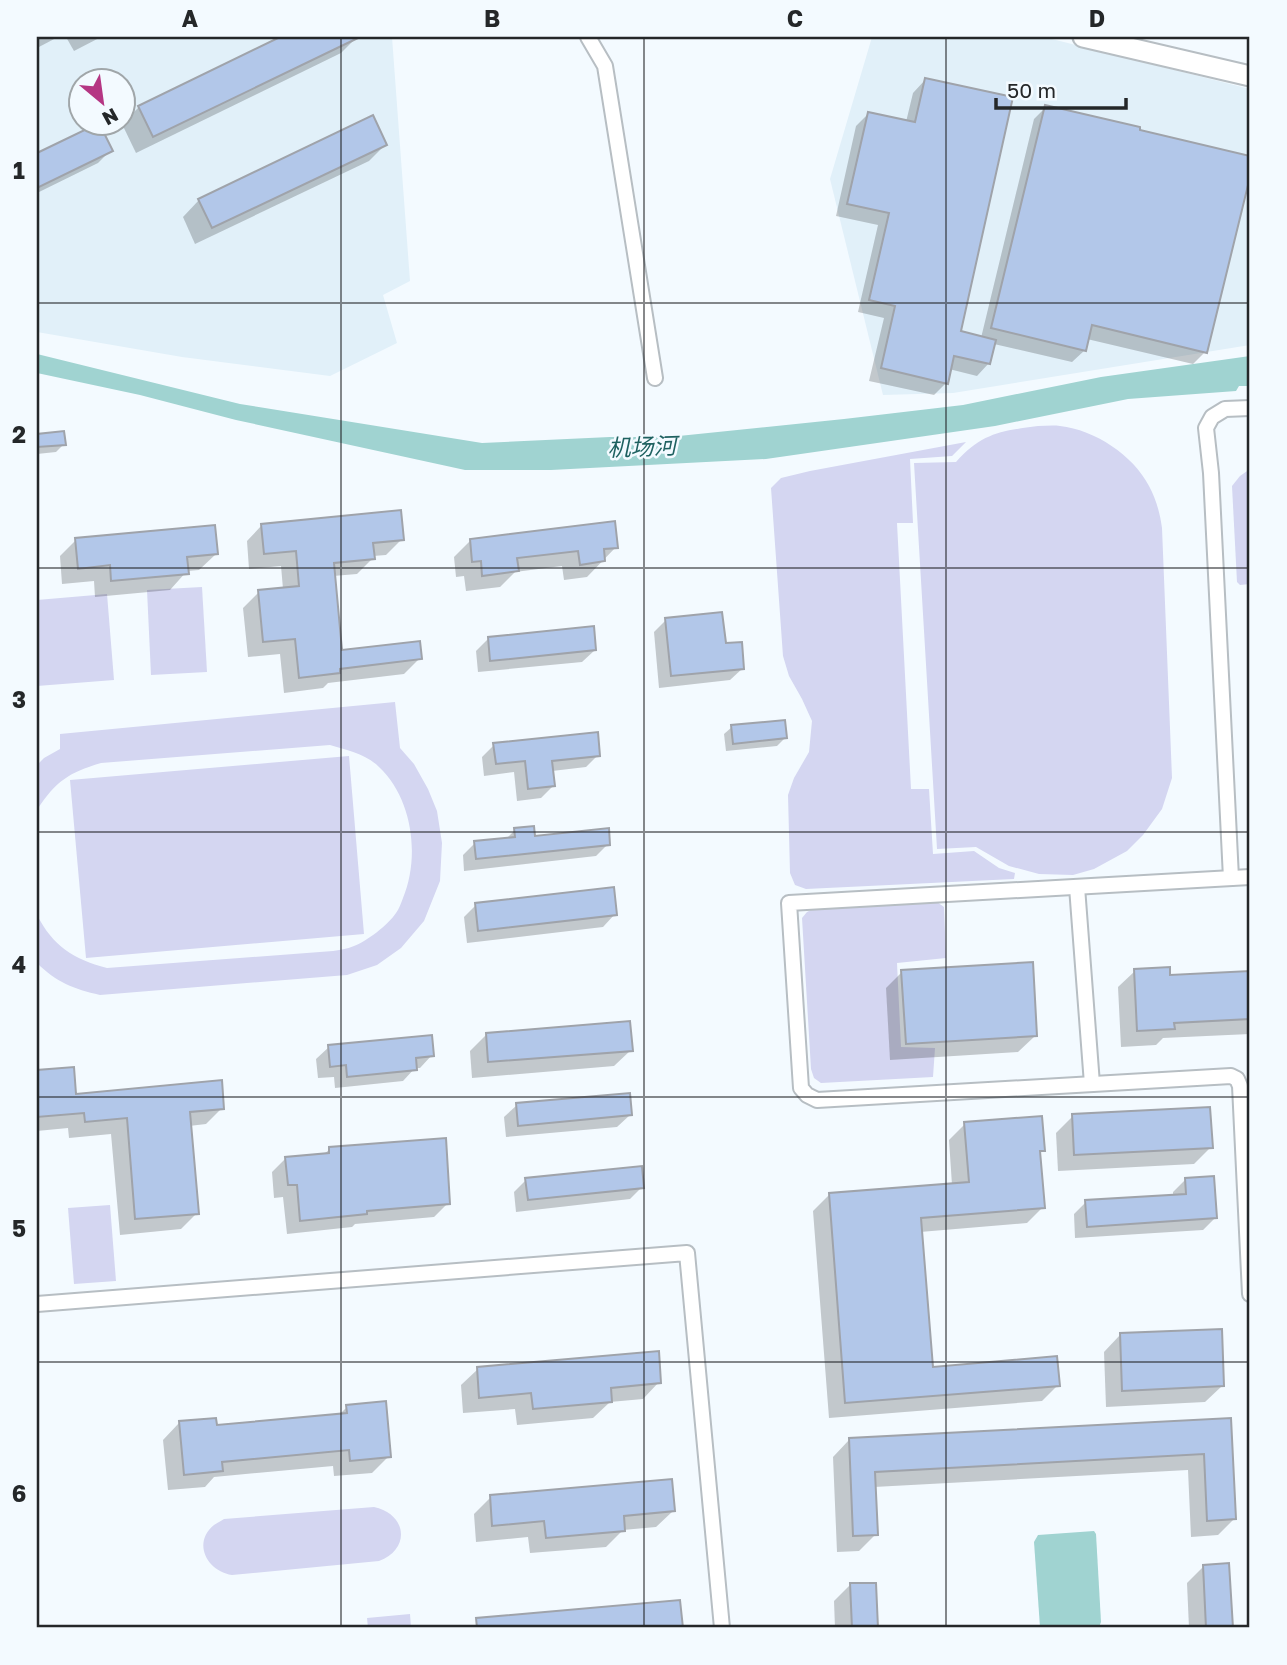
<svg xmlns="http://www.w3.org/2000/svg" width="1287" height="1665" font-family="'Golos Text','Noto Sans SC',sans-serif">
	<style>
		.built { fill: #e1f0f9; fill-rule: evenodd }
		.green { fill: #d4d6f1 }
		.water { fill: #a0d3d1 }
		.shadow { fill: #0003 }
		.building { fill: #b2c7e9; stroke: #9fa3aa; stroke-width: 2 }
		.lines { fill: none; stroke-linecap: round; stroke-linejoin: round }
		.minor-casing { stroke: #b7bec3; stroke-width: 18 }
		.secondary-casing { stroke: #b7bec3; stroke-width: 23 }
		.minor { stroke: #fff; stroke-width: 14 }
		.secondary { stroke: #fff; stroke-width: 19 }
		.grid { fill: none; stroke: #242729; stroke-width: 2; stroke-opacity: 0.55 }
		.labels { text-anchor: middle; stroke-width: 5; stroke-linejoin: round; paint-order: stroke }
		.water-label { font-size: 23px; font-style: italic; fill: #1e6160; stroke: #f3faff }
		.neatline { fill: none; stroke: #242729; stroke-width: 2.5 }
		.grid-label { font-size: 23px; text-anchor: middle; font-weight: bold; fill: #242729 }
	</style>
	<rect width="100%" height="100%" fill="#f3faff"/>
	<g class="built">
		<path d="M37,37H392L410,281L383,295L397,343L330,376L182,357L37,332ZM80,80H122V122H80Z"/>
		<polygon points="872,37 1044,37 1250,89 1250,345 953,393 883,395 830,179"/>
	</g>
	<g class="green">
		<path d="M1038,426C1045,426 1053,425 1060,426C1095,430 1133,455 1149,486C1156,499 1160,513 1162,528L1172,778L1162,809L1143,835L1127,851L1094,869L1073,875L1039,874L1009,866L976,847L937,849L914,463L956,462C982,433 1001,431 1038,426Z"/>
		<polygon points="966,442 952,456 910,459 913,523 897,523 911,789 929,789 933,854 974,851 999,868 1015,873 1014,879 806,889 795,885 790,873 788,795 794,778 809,752 812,721 802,699 789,676 783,656 771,488 781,478 810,471"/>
		<polygon points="1250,469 1250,584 1240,585 1237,582 1232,486 1240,476"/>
		<polygon points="202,587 207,672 151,675 147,590"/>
		<polygon points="107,594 114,680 37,686 37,600"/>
		<path d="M395,702L400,748L414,764L428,789L437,811L442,843L440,881L424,921L401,948L377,965L347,975L100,995C74,989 56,982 37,963V915C53,946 73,959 107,968L333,951C339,950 347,949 354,946C367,941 388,925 396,913C399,909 401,903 403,898C420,857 413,799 379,767C366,754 347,750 330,745L101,763C68,773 56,781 37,810V765L44,758L60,749V734Z"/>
		<polygon points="349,756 364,934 86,958 70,780"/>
		<polygon points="937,902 944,907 946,958 897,963 901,1047 935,1048 933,1077 821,1083 814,1078 811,1069 802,918 807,912 817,907"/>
		<polygon points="110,1205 116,1281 74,1284 68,1208"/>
		<path d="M374,1507C407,1514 411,1549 379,1561L232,1575C207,1571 192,1543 214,1525C217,1523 221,1521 224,1519Z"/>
		<polygon points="410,1614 411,1628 368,1628 367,1618"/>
	</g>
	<g class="water">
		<polygon points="37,354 240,404 482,443 610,437 669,437 844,419 963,405 1101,377 1250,356 1250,386 1239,386 1236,391 1128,399 995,426 766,459 551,470 465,470 236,420 140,395 37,373"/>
		<polygon points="1094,1531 1096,1534 1101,1622 1099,1627 1042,1628 1040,1627 1034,1542 1038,1535"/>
	</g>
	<g class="shadow">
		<polygon points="37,37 58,37 37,48"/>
		<polygon points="66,37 101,37 74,51"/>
		<polygon points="284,37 357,37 341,53 136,153 122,124 139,107"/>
		<polygon points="925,80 959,333 981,338 1034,119 1046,107 1250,158 1250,169 1205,352 1193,364 1087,339 1085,350 1072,362 994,344 989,363 977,376 949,369 946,383 934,395 869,381 884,318 858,312 878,225 836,216 856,126 868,114 906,122 913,93"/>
		<polygon points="99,126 110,151 98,163 37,193 37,155"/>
		<polygon points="385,145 369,161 195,244 183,217 199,200"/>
		<polygon points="63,433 64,444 56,452 37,454 37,436"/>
		<polygon points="262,525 402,539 386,555 373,556 373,558 357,574 333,576 341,652 420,658 404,674 328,683 323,688 284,693 280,654 248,657 243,608 259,592 283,589 281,566 249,569 247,541"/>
		<polygon points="76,540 216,554 199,570 187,571 170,590 95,597 94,581 62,584 60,556"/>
		<polygon points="471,540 616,547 587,577 564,580 562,566 515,572 500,587 466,591 464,576 456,577 454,557"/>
		<polygon points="666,620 724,645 743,668 730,680 659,688 654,632"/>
		<polygon points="489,638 595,650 582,662 478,672 476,651"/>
		<polygon points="732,727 785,738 777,746 726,751 724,734"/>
		<polygon points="494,745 598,755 586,767 552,771 553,786 541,798 517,801 514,772 484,776 482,757"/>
		<polygon points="515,830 534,838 608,844 596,856 464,871 463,855 475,843 505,840"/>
		<polygon points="476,905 615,914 603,927 467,943 464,917"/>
		<polygon points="1135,971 1168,977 1250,973 1250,1034 1163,1038 1156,1045 1121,1047 1118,987"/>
		<polygon points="902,972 1035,1036 1018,1052 890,1060 886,988"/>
		<polygon points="487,1034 631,1050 614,1066 472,1078 470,1051"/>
		<polygon points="329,1047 432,1055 420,1068 415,1068 403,1081 335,1088 334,1077 318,1078 316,1059"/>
		<polygon points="72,1069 74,1096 222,1108 206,1124 189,1126 197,1213 181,1229 120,1235 111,1134 69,1138 68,1128 37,1131 37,1072"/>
		<polygon points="517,1105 630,1115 617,1127 506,1137 504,1117"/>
		<polygon points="1073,1116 1211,1147 1194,1164 1058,1171 1056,1133"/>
		<polygon points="965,1124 1043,1150 1039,1155 1043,1207 1027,1223 920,1232 931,1369 1058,1385 1042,1401 829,1418 813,1211 829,1195 952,1185 949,1140"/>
		<polygon points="330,1149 448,1203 434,1217 355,1224 352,1227 287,1234 283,1197 274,1198 272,1172 286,1158 323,1155"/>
		<polygon points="526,1180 642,1187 630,1199 516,1212 514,1192"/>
		<polygon points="1185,1180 1215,1218 1203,1230 1075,1238 1074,1214 1086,1202 1173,1196 1173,1192"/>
		<polygon points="1120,1335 1222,1386 1205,1402 1106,1407 1104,1352"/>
		<polygon points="478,1369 659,1382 643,1399 610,1402 593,1418 517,1425 515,1409 463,1413 461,1385"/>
		<polygon points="347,1407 389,1456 372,1473 334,1476 333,1466 214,1477 205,1487 168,1490 163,1440 179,1423 215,1427 339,1415"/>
		<polygon points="1229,1420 1234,1519 1218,1535 1191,1537 1188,1470 874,1487 876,1534 859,1551 837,1552 833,1457 849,1440"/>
		<polygon points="491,1497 673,1511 656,1527 623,1530 606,1547 530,1553 528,1537 476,1542 474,1514"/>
		<polygon points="1227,1564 1231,1628 1189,1628 1187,1583 1204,1566"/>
		<polygon points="850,1585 874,1585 876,1628 835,1628 834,1601"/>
		<polygon points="679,1602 681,1628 489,1628 499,1618"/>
	</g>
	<g class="building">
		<polygon points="280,37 360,37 153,137 138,106"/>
		<polygon points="925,78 1013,97 961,331 996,340 990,364 954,356 948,384 881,368 895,306 869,300 889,213 847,204 868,112 915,122"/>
		<polygon points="1045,105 1140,127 1140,130 1250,156 1250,177 1207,353 1092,325 1086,351 991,328"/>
		<polygon points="373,115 387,145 212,228 198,199"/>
		<polygon points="99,123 113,151 37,188 37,153"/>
		<polygon points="64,431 66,445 37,447 37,434"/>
		<polygon points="401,510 404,540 373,543 375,559 334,563 342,650 420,641 422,659 340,669 340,673 299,678 295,639 263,642 258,590 299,586 296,551 264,554 261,524"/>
		<polygon points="615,521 618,548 604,549 605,561 580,565 578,551 517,558 519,571 482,576 481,561 472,562 470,539"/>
		<polygon points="215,525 218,554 187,557 189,574 111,581 110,565 78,569 75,538"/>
		<polygon points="722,612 726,643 742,642 744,669 671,676 665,618"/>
		<polygon points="594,626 596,650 490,661 488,637"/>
		<polygon points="785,720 787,738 733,744 731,725"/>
		<polygon points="598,732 600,756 552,761 555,786 528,789 525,761 496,764 493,743"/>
		<polygon points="534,826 535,836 609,828 610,845 476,859 474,841 515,837 514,828"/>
		<polygon points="614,887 617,915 478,931 475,903"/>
		<polygon points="1033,962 1037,1036 906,1044 901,970"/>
		<polygon points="1170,967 1170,975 1250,971 1250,1019 1174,1023 1175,1029 1137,1031 1134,969"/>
		<polygon points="630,1021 633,1051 488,1062 486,1033"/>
		<polygon points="432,1035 434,1056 416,1058 417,1070 347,1077 346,1065 330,1067 328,1045"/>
		<polygon points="74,1067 76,1094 222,1080 224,1109 190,1112 199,1214 135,1219 127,1118 85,1122 84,1113 37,1117 37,1070"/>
		<polygon points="630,1093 632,1115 518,1126 516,1103"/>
		<polygon points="1210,1107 1213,1148 1074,1155 1072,1114"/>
		<polygon points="1042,1116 1045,1151 1040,1151 1045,1208 921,1218 933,1367 1057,1356 1060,1386 845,1403 829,1193 969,1182 964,1122"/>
		<polygon points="446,1138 450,1204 367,1211 367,1214 300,1221 297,1185 288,1185 285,1157 329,1153 329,1147"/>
		<polygon points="642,1166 644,1188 528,1200 525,1178"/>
		<polygon points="1214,1176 1217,1218 1087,1227 1085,1200 1186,1194 1185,1178"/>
		<polygon points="1222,1329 1224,1386 1122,1391 1120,1333"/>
		<polygon points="659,1351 661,1383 611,1388 612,1402 533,1409 531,1393 479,1398 477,1367"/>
		<polygon points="386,1401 391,1457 350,1461 349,1450 222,1462 223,1471 184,1475 179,1421 216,1418 217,1425 347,1413 346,1405"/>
		<polygon points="1231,1418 1236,1519 1207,1521 1204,1454 875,1472 878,1535 853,1536 849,1438"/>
		<polygon points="672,1479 675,1511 624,1516 625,1531 546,1538 544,1521 492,1526 490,1495"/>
		<polygon points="1229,1563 1233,1628 1206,1628 1203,1565"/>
		<polygon points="850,1583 876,1583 878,1628 852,1628"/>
		<polygon points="680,1600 683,1628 477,1628 476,1618"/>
	</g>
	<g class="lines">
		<g class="minor-casing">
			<g id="minor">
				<polyline points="588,37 605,66 655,378"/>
				<polyline points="1250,877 789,903 801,1088 807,1095 817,1100 1231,1076 1237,1079 1240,1086 1250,1294"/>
				<polyline points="1231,878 1211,473 1206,428 1212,417 1225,409 1250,408"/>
				<polyline points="1077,887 1092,1084"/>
				<polyline points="37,1304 687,1253 722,1628"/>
			</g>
		</g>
		<g class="secondary-casing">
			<polyline id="secondary" points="1083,37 1250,76"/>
		</g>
		<use href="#minor" class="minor"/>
		<use href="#secondary" class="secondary"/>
	</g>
	<path class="grid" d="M341,37V1628M644,37V1628M946,37V1628M37,303H1250M37,568H1250M37,832H1250M37,1097H1250M37,1362H1250"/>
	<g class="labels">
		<g class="water-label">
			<text transform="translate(642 447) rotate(-2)" y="8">机场河</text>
		</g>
	</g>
	<rect width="1287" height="1665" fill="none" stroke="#f3faff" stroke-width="77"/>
	<g transform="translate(102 102) rotate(151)"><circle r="33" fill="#f3faff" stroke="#a0a6a9" stroke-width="2"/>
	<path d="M0-5L12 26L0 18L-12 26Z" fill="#b53683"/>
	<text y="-10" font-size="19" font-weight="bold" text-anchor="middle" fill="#242729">N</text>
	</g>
	<path d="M996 98v10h130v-10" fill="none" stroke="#242729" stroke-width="3.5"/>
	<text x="1007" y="98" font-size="21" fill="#242729" stroke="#f3faff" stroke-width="5" paint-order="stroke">50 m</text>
	<rect x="38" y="38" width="1210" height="1588" class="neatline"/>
	<g class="grid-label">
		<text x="190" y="27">A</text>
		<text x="492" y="27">B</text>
		<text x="795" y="27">C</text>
		<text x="1097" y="27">D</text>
		<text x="19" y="179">1</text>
		<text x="19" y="443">2</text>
		<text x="19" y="708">3</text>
		<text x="19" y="973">4</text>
		<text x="19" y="1237">5</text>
		<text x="19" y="1502">6</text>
	</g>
</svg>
